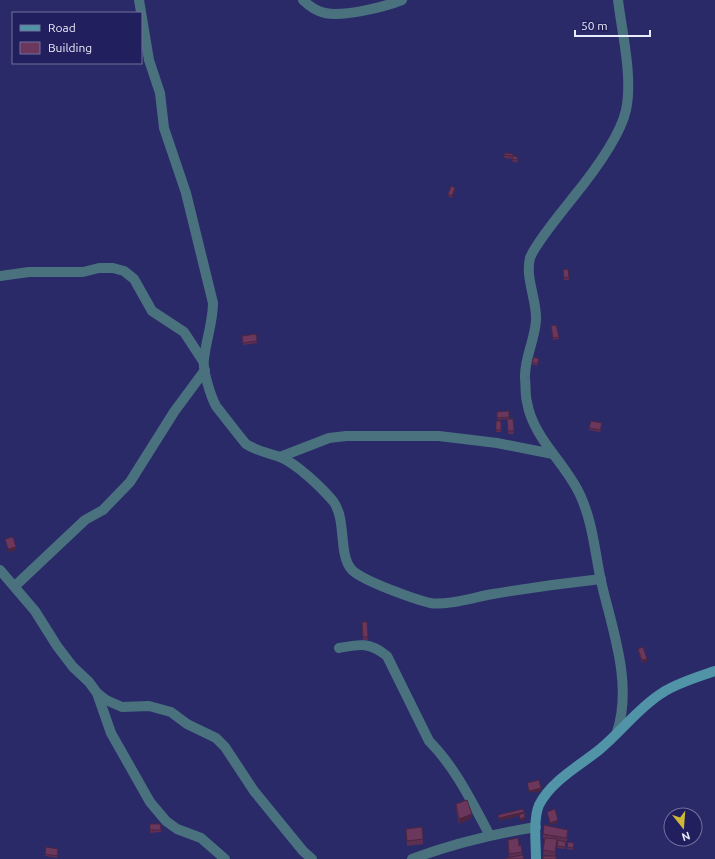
<svg xmlns="http://www.w3.org/2000/svg" width="715" height="859" font-family="Ubuntu,sans-serif">
	<style>
		.lines { fill: none; stroke-linecap: round; stroke-linejoin: round }
		.street { stroke: #4a727e; stroke-width: 10 }
		.secondary { stroke: #5294a7; stroke-width: 10 }
		.wall { fill: #5d2f50 }
		.shaded-wall { fill: #4c2641 }
		.building { fill: #6c375d; stroke: #4c2641 }
	</style>
	<rect width="100%" height="100%" fill="#2a2a69"/>
	<g class="lines">
		<g class="street">
			<path d="M139,0L149,60L160,93L164,128L186,193L213,303C213,322 206,340 204,359C202,369 211,397 216,406C219,410 244,442 246,444C257,451 268,453 280,457C296,463 322,488 333,501C347,519 338,556 352,570C363,581 414,599 430,603C447,606 475,597 493,594C529,588 565,583 601,579"/>
			<path d="M303,0C309,6 316,11 325,13C344,17 384,7 402,0"/>
			<polyline points="0,276 29,272 83,272 99,268 113,268 124,271 134,279 152,311 184,332 203,361"/>
			<polyline points="280,457 329,438 346,436 439,436 497,443 553,454"/>
			<polyline points="0,570 35,611 57,646 73,667 89,682 97,693 111,733 150,802 166,821 177,829 201,838 225,859"/>
			<polyline points="15,586 85,520 103,510 130,482 174,412 205,370"/>
			<path d="M339,648C360,644 370,642 387,656L429,741C455,767 472,802 489,834"/>
			<polyline points="97,693 106,700 122,707 149,706 171,712 187,724 216,738 225,747 254,791 303,851 312,859"/>
			<path d="M617,732C633,683 612,629 601,581C595,553 593,524 581,497C567,464 533,439 527,402C525,395 526,386 525,378C524,359 535,340 536,320C537,300 525,278 530,258C535,244 561,213 571,200C589,178 620,137 626,110C633,77 622,33 618,0"/>
			<path d="M412,859C452,844 493,834 536,827"/>
		</g>
		<path class="secondary" d="M536,859C536,843 533,820 539,805C551,781 579,766 599,750C621,732 638,708 662,693C677,683 698,677 715,671"/>
	</g>
	<g class="wall">
		<polygon points="505,153 513,154 513,157 518,160 517,163 512,161 512,159 504,158"/>
		<polygon points="455,190 452,198 448,196 448,194"/>
		<polygon points="563,270 569,277 569,280 564,280"/>
		<polygon points="551,326 559,337 559,339 553,340"/>
		<polygon points="242,336 257,341 257,343 243,345"/>
		<polygon points="539,361 537,366 532,364 532,362"/>
		<polygon points="509,411 509,419 513,419 514,434 508,434 507,419 497,420 497,412"/>
		<rect x="496" y="421" width="5" height="11"/>
		<polygon points="602,426 600,432 589,430 589,428"/>
		<polygon points="362,622 367,622 368,640 363,640"/>
		<polygon points="638,649 647,661 642,663 638,651"/>
		<polygon points="456,804 472,818 459,824 456,809"/>
		<polygon points="150,824 160,824 161,832 150,833"/>
		<polygon points="406,829 423,839 423,844 407,846"/>
		<polygon points="543,834 568,834 565,849 557,848 558,841 557,841 555,856 543,855 545,839 543,838"/>
		<polygon points="508,840 519,846 522,852 522,855 509,858"/>
		<polygon points="574,845 573,850 567,849 567,847"/>
		<polygon points="58,851 57,858 45,856 45,854"/>
	</g>
	<g class="shaded-wall">
		<polygon points="455,188 455,190 452,198 452,196"/>
		<polygon points="16,547 16,550 8,552 8,549"/>
		<polygon points="647,659 647,661 642,663 642,660"/>
		<polygon points="541,788 541,791 529,793 529,791"/>
		<polygon points="524,812 524,815 499,821 499,818"/>
		<polygon points="472,814 472,818 459,824 459,819"/>
		<polygon points="525,817 525,820 520,821 520,819"/>
		<polygon points="558,820 558,823 550,825 550,823"/>
	</g>
	<g class="building">
		<polygon points="505,153 513,154 513,156 504,155"/>
		<polygon points="513,156 518,157 517,160 512,159"/>
		<polygon points="451,186 455,188 452,196 448,194"/>
		<polygon points="568,269 569,277 564,278 563,270"/>
		<polygon points="556,325 559,337 553,338 551,326"/>
		<polygon points="256,334 257,341 243,343 242,336"/>
		<polygon points="534,357 539,359 537,364 532,362"/>
		<polygon points="509,411 509,417 497,418 497,412"/>
		<polygon points="507,419 513,419 514,431 508,431"/>
		<rect x="496" y="421" width="5" height="9"/>
		<polygon points="591,421 602,423 600,430 589,428"/>
		<polygon points="13,537 16,547 8,549 5,539"/>
		<polygon points="362,622 367,622 368,637 363,637"/>
		<polygon points="643,647 647,659 642,660 638,649"/>
		<polygon points="539,780 541,788 529,791 527,783"/>
		<polygon points="467,800 472,814 459,819 456,804"/>
		<polygon points="523,809 524,812 499,818 498,815"/>
		<polygon points="555,809 558,820 550,823 547,812"/>
		<polygon points="524,813 525,817 520,819 519,815"/>
		<polygon points="150,824 160,824 161,830 150,830"/>
		<polygon points="544,825 568,830 566,838 543,834"/>
		<polygon points="422,827 423,839 407,841 406,829"/>
		<polygon points="518,838 519,846 521,845 522,852 509,854 508,840"/>
		<polygon points="545,838 557,839 555,852 543,850"/>
		<polygon points="558,840 566,842 565,847 557,846"/>
		<polygon points="568,842 574,843 573,848 567,847"/>
		<polygon points="46,847 58,849 57,856 45,854"/>
		<polygon points="523,855 524,859 506,859 506,858"/>
		<rect x="543" y="856" width="13" height="3"/>
	</g>
	<rect x="12" y="12" width="130" height="52" fill="#211f5d" stroke="#71719c"/>
	<rect x="20" y="25" width="20" height="6" fill="#5294a7" stroke="#71719c"/>
	<text x="48" y="32" font-size="12" fill="#e9ecfb">Road</text>
	<rect x="20" y="42" width="20" height="12" fill="#6c375d" stroke="#71719c"/>
	<text x="48" y="52" font-size="12" fill="#e9ecfb">Building</text>
	<g transform="translate(683 827) rotate(163)"><circle r="19" fill="#211f5d" stroke="#71719c"/>
	<path d="M0-3L7 15L0 10L-7 15Z" fill="#cfb837"/>
	<text y="-6" font-size="11" font-weight="bold" text-anchor="middle" fill="#e9ecfb">N</text>
	</g>
	<path d="M575 30v6h75v-6" fill="none" stroke="#e9ecfb" stroke-width="2"/>
	<text x="581" y="30" font-size="12" fill="#e9ecfb" stroke="#211f5d" stroke-width="3" paint-order="stroke">50 m</text>
</svg>
